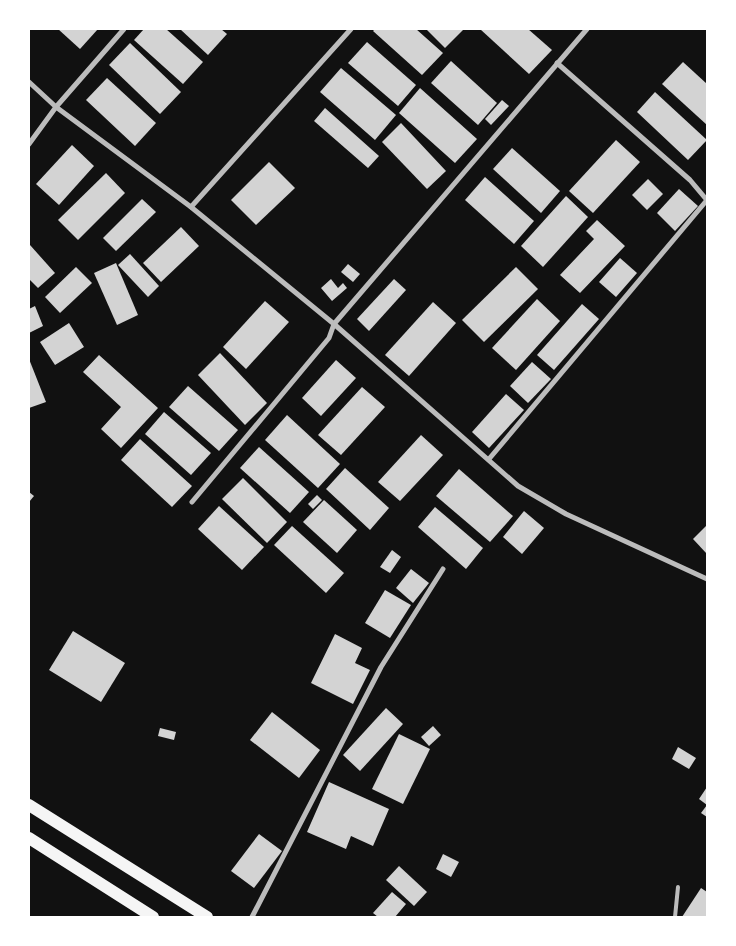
<svg xmlns="http://www.w3.org/2000/svg" width="736" height="946" font-family="Quicksand,sans-serif">
	<style>
		.building { fill: #d3d3d3 }
		.lines { fill: none; stroke-linecap: round; stroke-linejoin: round }
		.service { stroke: #bcbcbc; stroke-width: 4 }
		.minor { stroke: #bcbcbc; stroke-width: 5 }
		.primary { stroke: #f5f5f5; stroke-width: 12 }
	</style>
	<rect width="100%" height="100%" fill="#111"/>
	<g class="building">
		<polygon points="58,29 98,29 80,49"/>
		<polygon points="144,29 166,29 203,62 183,84 134,40"/>
		<polygon points="180,29 221,29 227,34 208,55"/>
		<polygon points="375,29 416,29 443,53 422,75 373,31"/>
		<polygon points="426,29 464,29 445,48"/>
		<polygon points="480,29 528,29 552,50 529,74"/>
		<polygon points="367,42 416,85 398,106 348,63"/>
		<polygon points="130,43 181,92 160,114 109,65"/>
		<polygon points="451,61 497,103 478,125 431,83"/>
		<polygon points="683,62 707,84 707,125 662,84"/>
		<polygon points="341,68 396,115 375,140 320,92"/>
		<polygon points="107,78 156,123 135,146 86,100"/>
		<polygon points="420,88 477,139 455,163 399,113"/>
		<polygon points="655,92 707,140 688,160 637,112"/>
		<polygon points="502,100 509,106 491,125 485,119"/>
		<polygon points="325,108 379,156 368,168 314,121"/>
		<polygon points="401,123 446,171 427,189 382,142"/>
		<polygon points="616,140 640,162 593,213 569,191"/>
		<polygon points="72,145 94,166 59,205 36,184"/>
		<polygon points="512,148 560,191 541,213 493,169"/>
		<polygon points="269,162 295,188 256,225 231,200"/>
		<polygon points="106,173 125,193 78,240 58,220"/>
		<polygon points="485,177 534,221 514,244 465,200"/>
		<polygon points="648,179 663,194 647,210 632,195"/>
		<polygon points="679,189 698,206 675,231 657,213"/>
		<polygon points="566,196 588,217 543,267 521,246"/>
		<polygon points="142,199 156,212 116,251 103,238"/>
		<polygon points="597,220 625,246 580,293 560,275 594,239 586,231"/>
		<polygon points="181,227 199,246 161,282 143,263"/>
		<polygon points="30,245 55,273 38,288 29,279"/>
		<polygon points="130,254 159,286 148,297 118,265"/>
		<polygon points="620,258 637,273 616,297 599,282"/>
		<polygon points="116,263 138,315 117,325 94,273"/>
		<polygon points="348,264 360,274 353,282 341,272"/>
		<polygon points="76,267 92,283 60,313 45,297"/>
		<polygon points="516,267 538,289 484,342 462,320"/>
		<polygon points="331,279 338,288 343,283 347,288 332,301 321,288"/>
		<polygon points="394,279 406,290 369,331 357,319"/>
		<polygon points="537,299 560,321 516,370 492,348"/>
		<polygon points="265,301 289,322 246,369 223,347"/>
		<polygon points="433,302 456,323 409,376 385,355"/>
		<polygon points="582,304 599,319 554,370 537,355"/>
		<polygon points="35,306 43,326 29,333 29,309"/>
		<polygon points="69,323 84,347 55,365 40,342"/>
		<polygon points="220,353 267,403 245,425 198,375"/>
		<polygon points="99,355 158,408 121,448 101,429 121,407 83,372"/>
		<polygon points="29,359 46,402 29,408"/>
		<polygon points="336,360 356,378 321,416 302,398"/>
		<polygon points="532,362 551,379 528,403 510,386"/>
		<polygon points="188,386 238,430 219,451 169,407"/>
		<polygon points="362,387 385,407 341,455 318,435"/>
		<polygon points="506,394 524,410 489,448 472,432"/>
		<polygon points="164,412 211,453 191,475 145,434"/>
		<polygon points="287,415 340,464 318,488 265,440"/>
		<polygon points="421,435 443,455 400,501 378,482"/>
		<polygon points="140,439 192,486 172,507 121,460"/>
		<polygon points="259,447 309,492 290,513 240,468"/>
		<polygon points="345,468 389,508 370,530 326,489"/>
		<polygon points="459,469 513,516 490,542 436,496"/>
		<polygon points="243,478 287,522 267,543 222,499"/>
		<polygon points="29,492 34,496 29,502"/>
		<polygon points="317,495 322,500 313,509 308,504"/>
		<polygon points="324,500 357,530 337,553 303,522"/>
		<polygon points="219,506 264,547 242,570 198,529"/>
		<polygon points="435,507 483,548 466,569 418,527"/>
		<polygon points="524,511 544,528 522,554 503,537"/>
		<polygon points="707,525 707,554 693,539"/>
		<polygon points="292,526 344,573 326,593 274,545"/>
		<polygon points="392,550 401,557 390,573 380,567"/>
		<polygon points="411,569 429,583 413,603 396,588"/>
		<polygon points="385,590 411,605 390,638 365,623"/>
		<polygon points="73,631 125,663 101,702 49,670"/>
		<polygon points="335,634 362,648 355,663 370,670 353,704 311,683"/>
		<polygon points="386,708 403,724 360,771 343,755"/>
		<polygon points="272,712 320,750 299,778 250,740"/>
		<polygon points="433,726 441,735 429,746 421,737"/>
		<polygon points="160,728 176,732 174,740 158,736"/>
		<polygon points="399,734 430,749 403,804 372,789"/>
		<polygon points="678,747 696,758 689,769 672,759"/>
		<polygon points="329,782 389,809 373,846 351,836 346,849 307,832"/>
		<polygon points="707,787 707,817 701,813 707,805 699,799"/>
		<polygon points="259,834 282,851 254,888 231,871"/>
		<polygon points="443,854 459,862 451,877 436,869"/>
		<polygon points="399,866 427,892 414,906 386,880"/>
		<polygon points="701,888 707,892 707,917 682,917"/>
		<polygon points="392,892 406,904 395,917 378,917 373,913"/>
	</g>
	<g class="lines">
		<polyline class="service" points="675,917 678,887"/>
		<g class="minor">
			<polyline points="557,63 690,180 706,199"/>
			<polyline points="29,82 56,107 191,207 334,324 518,486 566,514 707,579"/>
			<polyline points="29,144 56,107 124,29"/>
			<polyline points="191,207 351,29"/>
			<polyline points="489,459 707,200"/>
			<polyline points="192,502 329,338 334,324 587,29"/>
			<polyline points="252,917 381,667 443,569"/>
		</g>
		<g class="primary">
			<polyline points="29,805 207,917"/>
			<polyline points="29,838 153,917"/>
		</g>
	</g>
	<rect width="736" height="946" fill="none" stroke="#ffffff" stroke-width="60"/>
</svg>
